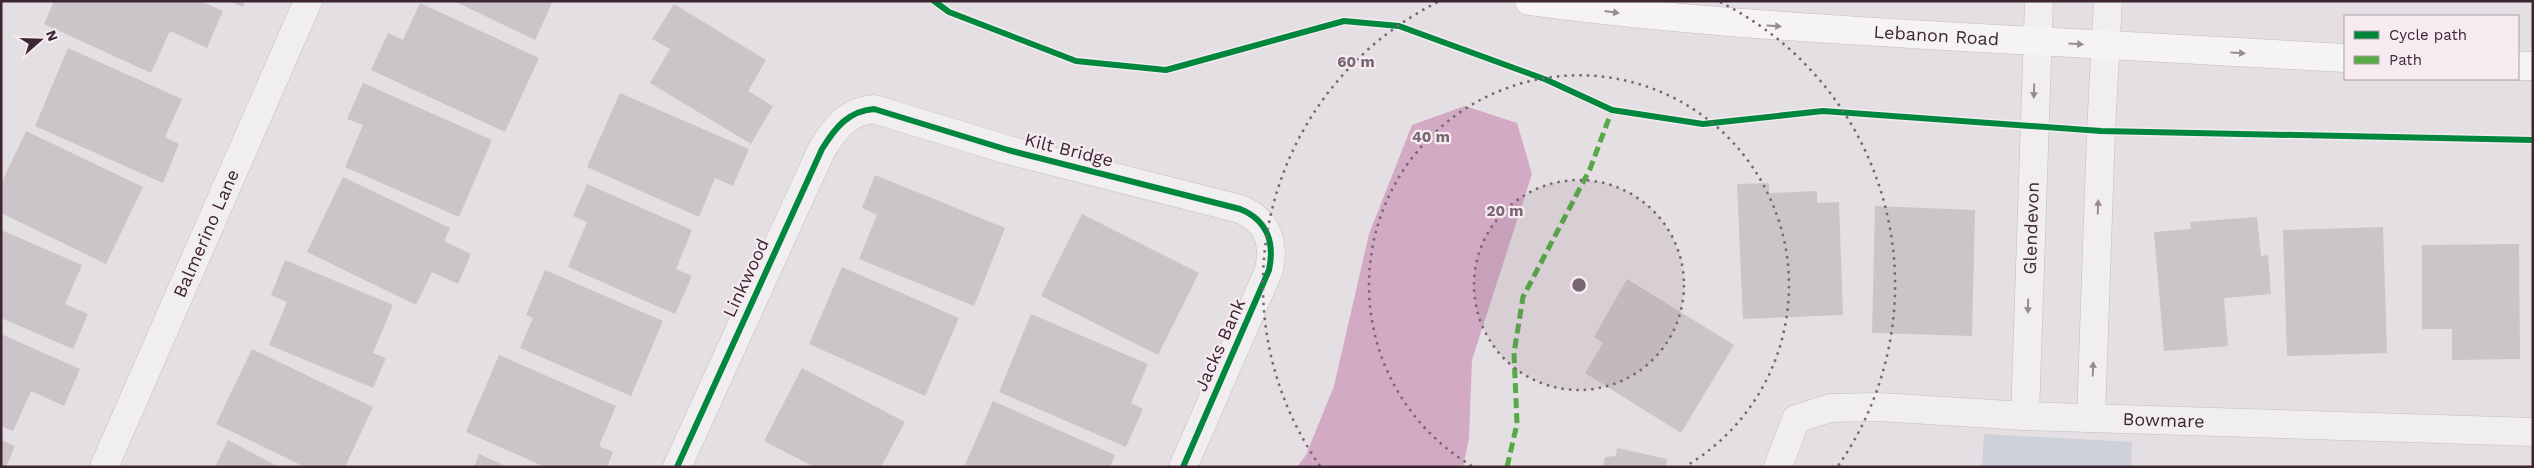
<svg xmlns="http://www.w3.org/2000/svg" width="2534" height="468" font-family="'Work Sans',sans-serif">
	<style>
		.green { fill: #ced1d9 }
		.water { fill: #d2aac3 }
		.building { fill: #cbc5c9 }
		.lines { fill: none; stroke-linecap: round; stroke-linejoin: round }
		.minor-casing { stroke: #c2bdc0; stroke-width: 29 }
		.major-casing { stroke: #c5bdc2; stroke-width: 29 }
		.minor { stroke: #f1eef0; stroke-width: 28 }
		.major { stroke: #f5f3f4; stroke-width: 28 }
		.quiet { stroke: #55aa45; stroke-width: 5; stroke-dasharray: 10 5; stroke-linecap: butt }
		.cycleway-casing { stroke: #f5ebf1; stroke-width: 9 }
		.cycleway { stroke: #00873e; stroke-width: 6 }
		.oneway { fill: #9a8c93 }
		.oneway2 { fill: #988a91 }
		.ring { fill: none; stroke: #786670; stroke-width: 2.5; stroke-dasharray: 2.5 5 }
		.labels { text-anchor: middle; stroke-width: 4.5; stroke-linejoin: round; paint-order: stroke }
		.street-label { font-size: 18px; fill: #3e2532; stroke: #f5ebf1 }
		.centre { fill: #786670; stroke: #f5ebf1; stroke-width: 2.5 }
		.ring-label { font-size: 15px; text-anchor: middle; font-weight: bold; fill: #786670; stroke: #f5ebf1; stroke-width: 4.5; stroke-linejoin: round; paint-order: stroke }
	</style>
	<rect width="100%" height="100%" fill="#e4dfe2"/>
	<polygon class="green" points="1984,434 2132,442 2131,467 1982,467"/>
	<polygon class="water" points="1465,106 1517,123 1532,174 1472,360 1469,438 1463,467 1297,467 1306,455 1334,386 1369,234 1412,125"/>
	<g class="building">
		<polygon points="54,1 200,1 223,11 207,48 170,31 151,73 44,24"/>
		<polygon points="230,1 245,1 243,7"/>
		<polygon points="454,1 553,1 535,40"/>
		<polygon points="420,3 539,58 505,132 371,70 388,33 403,40"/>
		<polygon points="674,4 766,60 748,91 773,106 751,144 650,83 670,49 652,39"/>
		<polygon points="68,48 182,99 165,137 179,144 163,183 35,126"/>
		<polygon points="363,83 492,140 459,217 345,167 363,125 347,119"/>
		<polygon points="620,93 749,149 733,186 715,178 699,217 587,167"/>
		<polygon points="26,131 143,187 106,264 1,213 1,184"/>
		<polygon points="875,175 1005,228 974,306 859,259 877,215 862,208"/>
		<polygon points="343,177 450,228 444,241 471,254 458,284 432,272 416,305 307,252"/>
		<polygon points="1769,183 1769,193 1817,191 1817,203 1839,202 1843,315 1743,319 1737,184"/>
		<polygon points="587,184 692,230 676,269 692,276 675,314 568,267 587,222 573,216"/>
		<polygon points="1875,206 1975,210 1972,336 1872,333"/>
		<polygon points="1082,214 1199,273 1158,355 1041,296"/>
		<polygon points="2257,217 2261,256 2268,255 2271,294 2224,298 2228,346 2164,351 2154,232 2191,229 2190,222"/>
		<polygon points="2383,227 2387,353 2287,356 2283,230"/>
		<polygon points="1,230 82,265 65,304 88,314 73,349 1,318"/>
		<polygon points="2519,244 2520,359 2452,360 2452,329 2422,329 2422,245"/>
		<polygon points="285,260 393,305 373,353 386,358 373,388 269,345 287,302 271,295"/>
		<polygon points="842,267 959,318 925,396 809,344"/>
		<polygon points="545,270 663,321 631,396 520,348 533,318 526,315"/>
		<polygon points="1627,279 1734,345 1681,433 1585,373 1603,343 1594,337"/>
		<polygon points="1031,314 1148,364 1131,403 1143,409 1126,447 999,392"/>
		<polygon points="1,334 80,369 64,406 31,391 13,431 1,426"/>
		<polygon points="252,349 373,407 345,467 305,467 216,424"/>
		<polygon points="499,355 616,406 599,446 613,452 607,467 545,467 466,432"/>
		<polygon points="802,368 905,422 881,467 814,467 764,441"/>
		<polygon points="993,401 1115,455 1110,467 964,467"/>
		<polygon points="1,440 15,446 6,467 1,467"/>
		<polygon points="228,440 279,467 215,467"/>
		<polygon points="1617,448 1667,459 1666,467 1603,467 1605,457 1616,456"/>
		<polygon points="479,454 508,467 474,467"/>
	</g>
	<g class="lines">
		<g class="minor-casing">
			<g id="minor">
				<path id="s1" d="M2025,416L2039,1"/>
				<polyline points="2091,418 2101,131 2108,1"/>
				<path id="s2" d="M104,467L308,1"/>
				<path d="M677,467L822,149C835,128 848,111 874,109L1008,150L1240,209C1267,220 1275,242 1269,270L1183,467"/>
				<path id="s3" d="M1778,467L1796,419L1830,408L1879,407L2025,416L2533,432"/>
			</g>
		</g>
		<g class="major-casing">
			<g id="major">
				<path id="s4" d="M1529,1C1661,19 1793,27 1926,35C2066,44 2206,51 2345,58"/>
				<polyline points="2518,66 2533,66"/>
			</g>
		</g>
		<use href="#minor" class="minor"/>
		<use href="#major" class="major"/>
		<polyline class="quiet" points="1507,467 1517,424 1514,353 1523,297 1590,169 1612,110"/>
		<g class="cycleway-casing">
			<g id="cycleway">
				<polyline points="934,1 949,12 1076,61 1166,70 1344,21 1399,26 1547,80 1612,110 1703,124 1823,111 2101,131 2533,140"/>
				<path d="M677,467L822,149C835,128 848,111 874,109L1008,150L1240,209C1267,220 1275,242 1269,270L1183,467"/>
			</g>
		</g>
		<use href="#cycleway" class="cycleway"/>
	</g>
	<defs><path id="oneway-solid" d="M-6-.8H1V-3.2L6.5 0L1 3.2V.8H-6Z" transform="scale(1.25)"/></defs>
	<g class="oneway">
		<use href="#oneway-solid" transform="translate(1612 12) rotate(8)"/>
		<use href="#oneway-solid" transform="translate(1774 26) rotate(3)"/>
		<use href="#oneway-solid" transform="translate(2076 44) rotate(4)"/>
		<use href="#oneway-solid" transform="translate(2238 53) rotate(3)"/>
	</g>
	<g class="oneway2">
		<use href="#oneway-solid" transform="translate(2034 91) rotate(92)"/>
		<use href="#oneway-solid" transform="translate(2098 207) rotate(-88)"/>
		<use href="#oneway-solid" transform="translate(2028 306) rotate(92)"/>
		<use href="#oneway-solid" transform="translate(2093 369) rotate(-88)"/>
	</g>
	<circle cx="1579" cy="285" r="105" fill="#786670" fill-opacity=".12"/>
	<g class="ring">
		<circle cx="1579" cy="285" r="105"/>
		<path d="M1472 466A210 210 0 1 1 1686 466"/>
		<path d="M1320 466A316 316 0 0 1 1438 2M1720 2A316 316 0 0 1 1838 466"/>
	</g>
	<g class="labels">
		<g class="street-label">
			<text dy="6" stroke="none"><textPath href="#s4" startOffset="409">Lebanon Road</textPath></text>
			<text transform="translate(1069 150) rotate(14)" y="6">Kilt Bridge</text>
			<text dy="6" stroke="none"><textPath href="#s1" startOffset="188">Glendevon</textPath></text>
			<text dy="6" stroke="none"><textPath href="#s2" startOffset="255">Balmerino Lane</textPath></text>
			<text transform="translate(746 278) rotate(-65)" y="6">Linkwood</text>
			<text transform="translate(1220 345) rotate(-66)" y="6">Jacks Bank</text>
			<text dy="6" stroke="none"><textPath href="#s3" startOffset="421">Bowmare</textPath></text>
		</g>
	</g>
	<circle cx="1579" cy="285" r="8" class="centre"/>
	<g class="ring-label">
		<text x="1356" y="67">60 m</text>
		<text x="1431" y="142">40 m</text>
		<text x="1505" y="216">20 m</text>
	</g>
	<rect width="2534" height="468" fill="none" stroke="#3e2532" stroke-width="5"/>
	<rect x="2344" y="15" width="175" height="65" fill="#f5ebf1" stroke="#ac9ca5"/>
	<rect x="2354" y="31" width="25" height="8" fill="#00873e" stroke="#ac9ca5"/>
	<text x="2389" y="40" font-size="15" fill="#3e2532">Cycle path</text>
	<rect x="2354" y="56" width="25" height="8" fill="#55aa45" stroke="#ac9ca5"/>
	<text x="2389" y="65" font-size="15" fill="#3e2532">Path</text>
	<g transform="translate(40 40) rotate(70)" stroke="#f5ebf1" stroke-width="4" paint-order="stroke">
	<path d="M0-4L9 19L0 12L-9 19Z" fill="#3e2532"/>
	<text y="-8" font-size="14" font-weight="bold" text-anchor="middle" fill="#3e2532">N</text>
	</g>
</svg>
